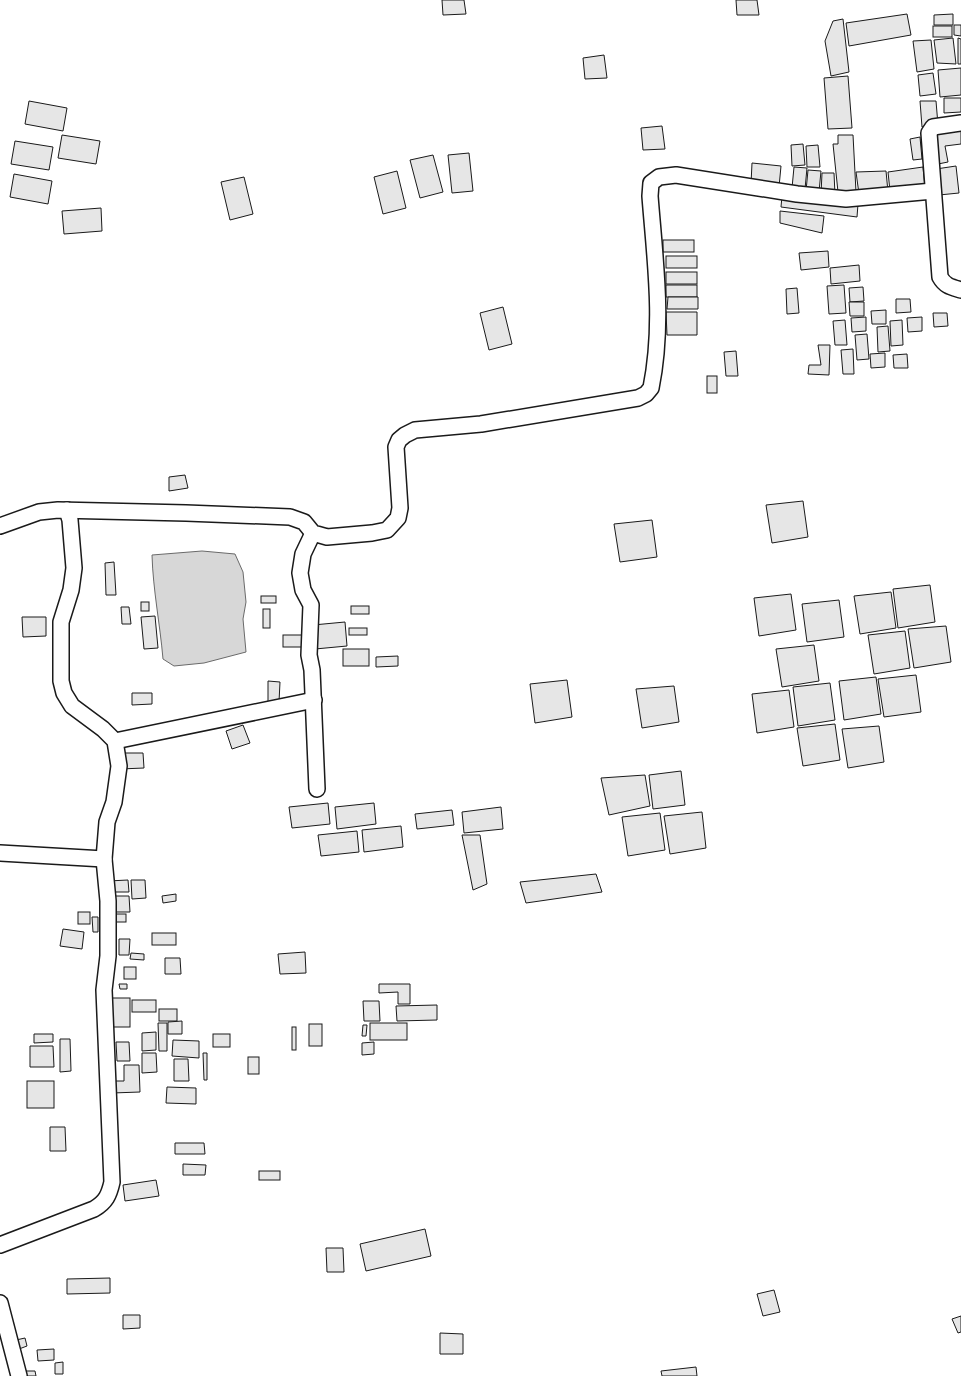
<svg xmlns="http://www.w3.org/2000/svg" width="961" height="1376" font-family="Cabin,sans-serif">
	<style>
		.water { fill: #d7d7d7; stroke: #6a6a6a }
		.building { fill: #e6e6e6; stroke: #1a1a1a }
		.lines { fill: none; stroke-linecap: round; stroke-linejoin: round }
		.minor-casing { stroke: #1a1a1a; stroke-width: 18 }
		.minor { stroke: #fff; stroke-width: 15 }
	</style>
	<rect width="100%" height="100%" fill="#fff"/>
	<path class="water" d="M202,551L235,554L243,572L246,602L243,619L246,652L204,663L174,666L163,659C160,624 153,590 152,555Z"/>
	<g class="building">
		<polygon points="442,0 464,0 466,14 443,15"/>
		<polygon points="736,0 757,0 759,15 737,15"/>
		<polygon points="907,14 911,35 849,46 846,23"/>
		<polygon points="953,14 953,25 934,25 934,15"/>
		<polygon points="843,19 849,72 831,76 825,41 833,21"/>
		<polygon points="954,25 961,25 961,36 954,35"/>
		<rect x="933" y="26" width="19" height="11"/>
		<polygon points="953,38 956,64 937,63 934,40"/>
		<polygon points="958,38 961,39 961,64 958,64"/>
		<polygon points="931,40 934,69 917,72 913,41"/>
		<polygon points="604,55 607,78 585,79 583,58"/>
		<polygon points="961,68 961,95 940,97 938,70"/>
		<polygon points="933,73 936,94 920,96 918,75"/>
		<polygon points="848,76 852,128 828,129 824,78"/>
		<polygon points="944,98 961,98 961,112 944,113"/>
		<polygon points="29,101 67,108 63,131 25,124"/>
		<polygon points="920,101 936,101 938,125 922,127"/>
		<polygon points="662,126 665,149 643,150 641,128"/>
		<polygon points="961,129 961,144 945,146 948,162 938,164 933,133"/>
		<polygon points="62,135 100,141 96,164 58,158"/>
		<polygon points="838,135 853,135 856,192 838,192 833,144 838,144"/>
		<polygon points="920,137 922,159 913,160 910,139"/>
		<polygon points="15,141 53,147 49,170 11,164"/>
		<polygon points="803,144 805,165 792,166 791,145"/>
		<polygon points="818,145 820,167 807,167 806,146"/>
		<polygon points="469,153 473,191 452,193 448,155"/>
		<polygon points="433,155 443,192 420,198 410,160"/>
		<polygon points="752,163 781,166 779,187 751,184"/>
		<polygon points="956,166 959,193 939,195 936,169"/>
		<polygon points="794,167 807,168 805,189 792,188"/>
		<polygon points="923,167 925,188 890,191 888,172"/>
		<polygon points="808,170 821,171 819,192 806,191"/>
		<polygon points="397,171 406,208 383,214 374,177"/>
		<polygon points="886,171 888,192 859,194 856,172"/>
		<polygon points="822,173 834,173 835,195 821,194"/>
		<polygon points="14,174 52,181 48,204 10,197"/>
		<polygon points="244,177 253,214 230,220 221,182"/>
		<polygon points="782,196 858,204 857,217 781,207"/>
		<polygon points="101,208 102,231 64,234 62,211"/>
		<polygon points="780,211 824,216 822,233 780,223"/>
		<rect x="663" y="240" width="31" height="12"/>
		<polygon points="828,251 829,267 801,270 799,253"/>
		<rect x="666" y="256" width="31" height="12"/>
		<polygon points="859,265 860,281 831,284 830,268"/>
		<rect x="666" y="272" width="31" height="12"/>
		<rect x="666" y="285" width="31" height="12"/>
		<polygon points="844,285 846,313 829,314 827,286"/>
		<polygon points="863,287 864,301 850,302 849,288"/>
		<polygon points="797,288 799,313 787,314 786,289"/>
		<polygon points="668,297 698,297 698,309 667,309"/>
		<polygon points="896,299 910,299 911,312 896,313"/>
		<polygon points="849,302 864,302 864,316 850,316"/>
		<polygon points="503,307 512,344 489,350 480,313"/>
		<polygon points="886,310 886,324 872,324 871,311"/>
		<polygon points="666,312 697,312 697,335 667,335"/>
		<polygon points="933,313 947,313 948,326 934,327"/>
		<polygon points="866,317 866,331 852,332 851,318"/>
		<polygon points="922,317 922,331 908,332 907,318"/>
		<polygon points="845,320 847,345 835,345 833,321"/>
		<polygon points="902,320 903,345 891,346 890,321"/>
		<polygon points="888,326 890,351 878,352 877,327"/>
		<polygon points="867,334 869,359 857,360 855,335"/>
		<polygon points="818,345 830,345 829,375 808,374 809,365 821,365"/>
		<polygon points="853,349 854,374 843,374 841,350"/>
		<polygon points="736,351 738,376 726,376 724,352"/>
		<polygon points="885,353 885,367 871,368 870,354"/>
		<polygon points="907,354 908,368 894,368 893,355"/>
		<rect x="707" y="376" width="10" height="17"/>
		<polygon points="185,475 188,488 169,491 169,477"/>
		<polygon points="803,501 808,537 772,543 766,505"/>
		<polygon points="652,520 657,557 620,562 614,524"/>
		<polygon points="114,562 116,595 106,595 105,563"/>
		<polygon points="930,585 935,622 898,628 893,589"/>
		<polygon points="891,592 896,628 860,634 854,596"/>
		<polygon points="791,594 796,630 759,636 754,598"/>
		<rect x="261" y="596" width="15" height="7"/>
		<polygon points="839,600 844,637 807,642 802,604"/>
		<rect x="141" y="602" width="8" height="9"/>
		<rect x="351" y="606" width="18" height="8"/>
		<polygon points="121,607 129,607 131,624 122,624"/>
		<rect x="263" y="609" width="7" height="19"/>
		<polygon points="155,616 158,648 144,649 141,617"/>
		<polygon points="22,617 46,617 46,636 23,637"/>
		<polygon points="345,622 347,646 315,649 313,625"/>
		<polygon points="946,626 951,662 914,668 908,629"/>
		<rect x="349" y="628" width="18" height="7"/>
		<polygon points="905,631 910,668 874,674 868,635"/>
		<rect x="283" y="635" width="20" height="12"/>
		<polygon points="814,645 819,681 782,687 776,649"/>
		<rect x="343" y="649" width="26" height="17"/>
		<polygon points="398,656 398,666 376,667 376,657"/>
		<polygon points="916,675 921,712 884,717 878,679"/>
		<polygon points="876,677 881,714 844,720 839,681"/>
		<polygon points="567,680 572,717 535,723 530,684"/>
		<polygon points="268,681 280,682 279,702 268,702"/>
		<polygon points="830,683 835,720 798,726 793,687"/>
		<polygon points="674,686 679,722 642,728 636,689"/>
		<polygon points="789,690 794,727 757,733 752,694"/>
		<polygon points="132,693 152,693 152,704 132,705"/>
		<polygon points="835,724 840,760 803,766 797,728"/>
		<polygon points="243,725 250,743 232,749 226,731"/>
		<polygon points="879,726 884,762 848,768 842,729"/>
		<polygon points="119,753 143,753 144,768 120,769"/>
		<polygon points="681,771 685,805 653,809 649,775"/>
		<polygon points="645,775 650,806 609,815 601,778"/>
		<polygon points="328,803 330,824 292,828 289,807"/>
		<polygon points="374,803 376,824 337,829 335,807"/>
		<polygon points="501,807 503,829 464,833 462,812"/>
		<polygon points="452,810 454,825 417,829 415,814"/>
		<polygon points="702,812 706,848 670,854 664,816"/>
		<polygon points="660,813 665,850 628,856 622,817"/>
		<polygon points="401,826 403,847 364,852 362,830"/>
		<polygon points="357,831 359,852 321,856 318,835"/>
		<polygon points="462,835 480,835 487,884 473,890"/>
		<polygon points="596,874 602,892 526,903 520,882"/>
		<polygon points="128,880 129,892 109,892 108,881"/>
		<polygon points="131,880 145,880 146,898 132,899"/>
		<polygon points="176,894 176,901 163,903 162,896"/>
		<polygon points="111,896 129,896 130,912 111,912"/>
		<rect x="78" y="912" width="12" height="12"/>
		<rect x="113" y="914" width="13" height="8"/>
		<polygon points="92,917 98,917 98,932 93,932"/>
		<polygon points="63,929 84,932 82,949 60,946"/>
		<rect x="152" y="933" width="24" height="12"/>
		<polygon points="119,939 130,939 129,955 119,955"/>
		<polygon points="305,952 306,973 280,974 278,954"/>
		<polygon points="131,953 144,954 144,960 130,959"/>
		<polygon points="165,958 180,958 181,974 165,974"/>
		<rect x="124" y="967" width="12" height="12"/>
		<polygon points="119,984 127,984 127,989 120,989"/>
		<polygon points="379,984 410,984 410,1004 398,1004 398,992 379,993"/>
		<rect x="108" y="998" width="22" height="29"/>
		<rect x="132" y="1000" width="24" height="12"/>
		<polygon points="363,1001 379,1001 380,1021 364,1021"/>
		<polygon points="437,1005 437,1020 397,1021 396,1006"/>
		<rect x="159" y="1009" width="18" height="12"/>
		<polygon points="182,1021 182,1034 168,1034 168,1022"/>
		<polygon points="158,1023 167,1023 167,1051 159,1051"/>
		<rect x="370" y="1023" width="37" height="17"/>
		<rect x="309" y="1024" width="13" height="22"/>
		<polygon points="363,1025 367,1025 366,1036 362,1036"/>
		<rect x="292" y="1027" width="4" height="23"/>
		<polygon points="156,1032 156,1050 142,1051 142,1033"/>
		<polygon points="34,1034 53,1034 53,1042 34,1043"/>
		<rect x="213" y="1034" width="17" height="13"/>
		<polygon points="60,1039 70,1039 71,1071 60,1072"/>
		<polygon points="173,1040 199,1041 199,1058 172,1056"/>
		<polygon points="116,1042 129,1042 130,1061 117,1061"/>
		<polygon points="374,1042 374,1054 362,1055 362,1043"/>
		<polygon points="30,1046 53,1046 54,1067 30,1067"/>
		<polygon points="142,1053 156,1053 157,1072 142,1073"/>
		<polygon points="203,1053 207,1053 207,1080 204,1080"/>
		<rect x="248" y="1057" width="11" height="17"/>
		<polygon points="174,1059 188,1059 189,1081 174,1081"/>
		<polygon points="124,1065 139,1065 140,1092 112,1093 112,1081 124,1081"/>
		<rect x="27" y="1081" width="27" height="27"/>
		<polygon points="167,1087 196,1088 196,1104 166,1103"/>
		<polygon points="50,1127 65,1127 66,1151 50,1151"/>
		<polygon points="175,1143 204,1143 205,1154 175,1154"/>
		<polygon points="183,1164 206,1165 205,1175 183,1175"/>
		<rect x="259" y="1171" width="21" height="9"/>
		<polygon points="156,1180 159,1196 125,1201 123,1185"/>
		<polygon points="425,1229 431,1256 366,1271 360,1244"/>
		<polygon points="326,1248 343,1248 344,1272 327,1272"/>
		<polygon points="110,1278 110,1293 67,1294 67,1279"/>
		<polygon points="774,1290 780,1312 763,1316 757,1294"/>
		<polygon points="123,1315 140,1315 140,1328 123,1329"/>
		<polygon points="961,1316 961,1332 958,1333 952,1319"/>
		<polygon points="440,1333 463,1334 463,1354 440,1354"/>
		<polygon points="25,1338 27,1346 19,1349 16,1340"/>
		<polygon points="54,1349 54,1360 38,1361 37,1350"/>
		<polygon points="63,1362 63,1374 55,1374 55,1363"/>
		<polygon points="696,1367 697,1376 662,1376 661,1371"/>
		<polygon points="25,1371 35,1371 36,1376 25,1376"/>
	</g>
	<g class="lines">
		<g class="minor-casing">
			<g id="minor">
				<path d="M961,123L933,127L929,133L940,277C945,286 951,287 961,290"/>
				<path d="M0,526L39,512L58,510L186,513L290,517L304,522L313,533L327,537L372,533L387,530L398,518L400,508L396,447L399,440L405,435L415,430L481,424L638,398L646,394L651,388C664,323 655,261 650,196L651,183L659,177L676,175L797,194L846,199L933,191"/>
				<polyline points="313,533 303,554 300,573 303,590 311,605 309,655 312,670 317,789"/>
				<polyline points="115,741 314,700"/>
				<polyline points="0,853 104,859"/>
				<path d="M0,1245L94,1209C106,1202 109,1195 112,1182L104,990L108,956V901L104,859L107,822L114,802L119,766L115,741L103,729L72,706L64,693L61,681V622L71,590L74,568L70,520L67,510"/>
				<polyline points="0,1303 19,1376"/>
			</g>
		</g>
		<use href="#minor" class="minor"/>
	</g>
</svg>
